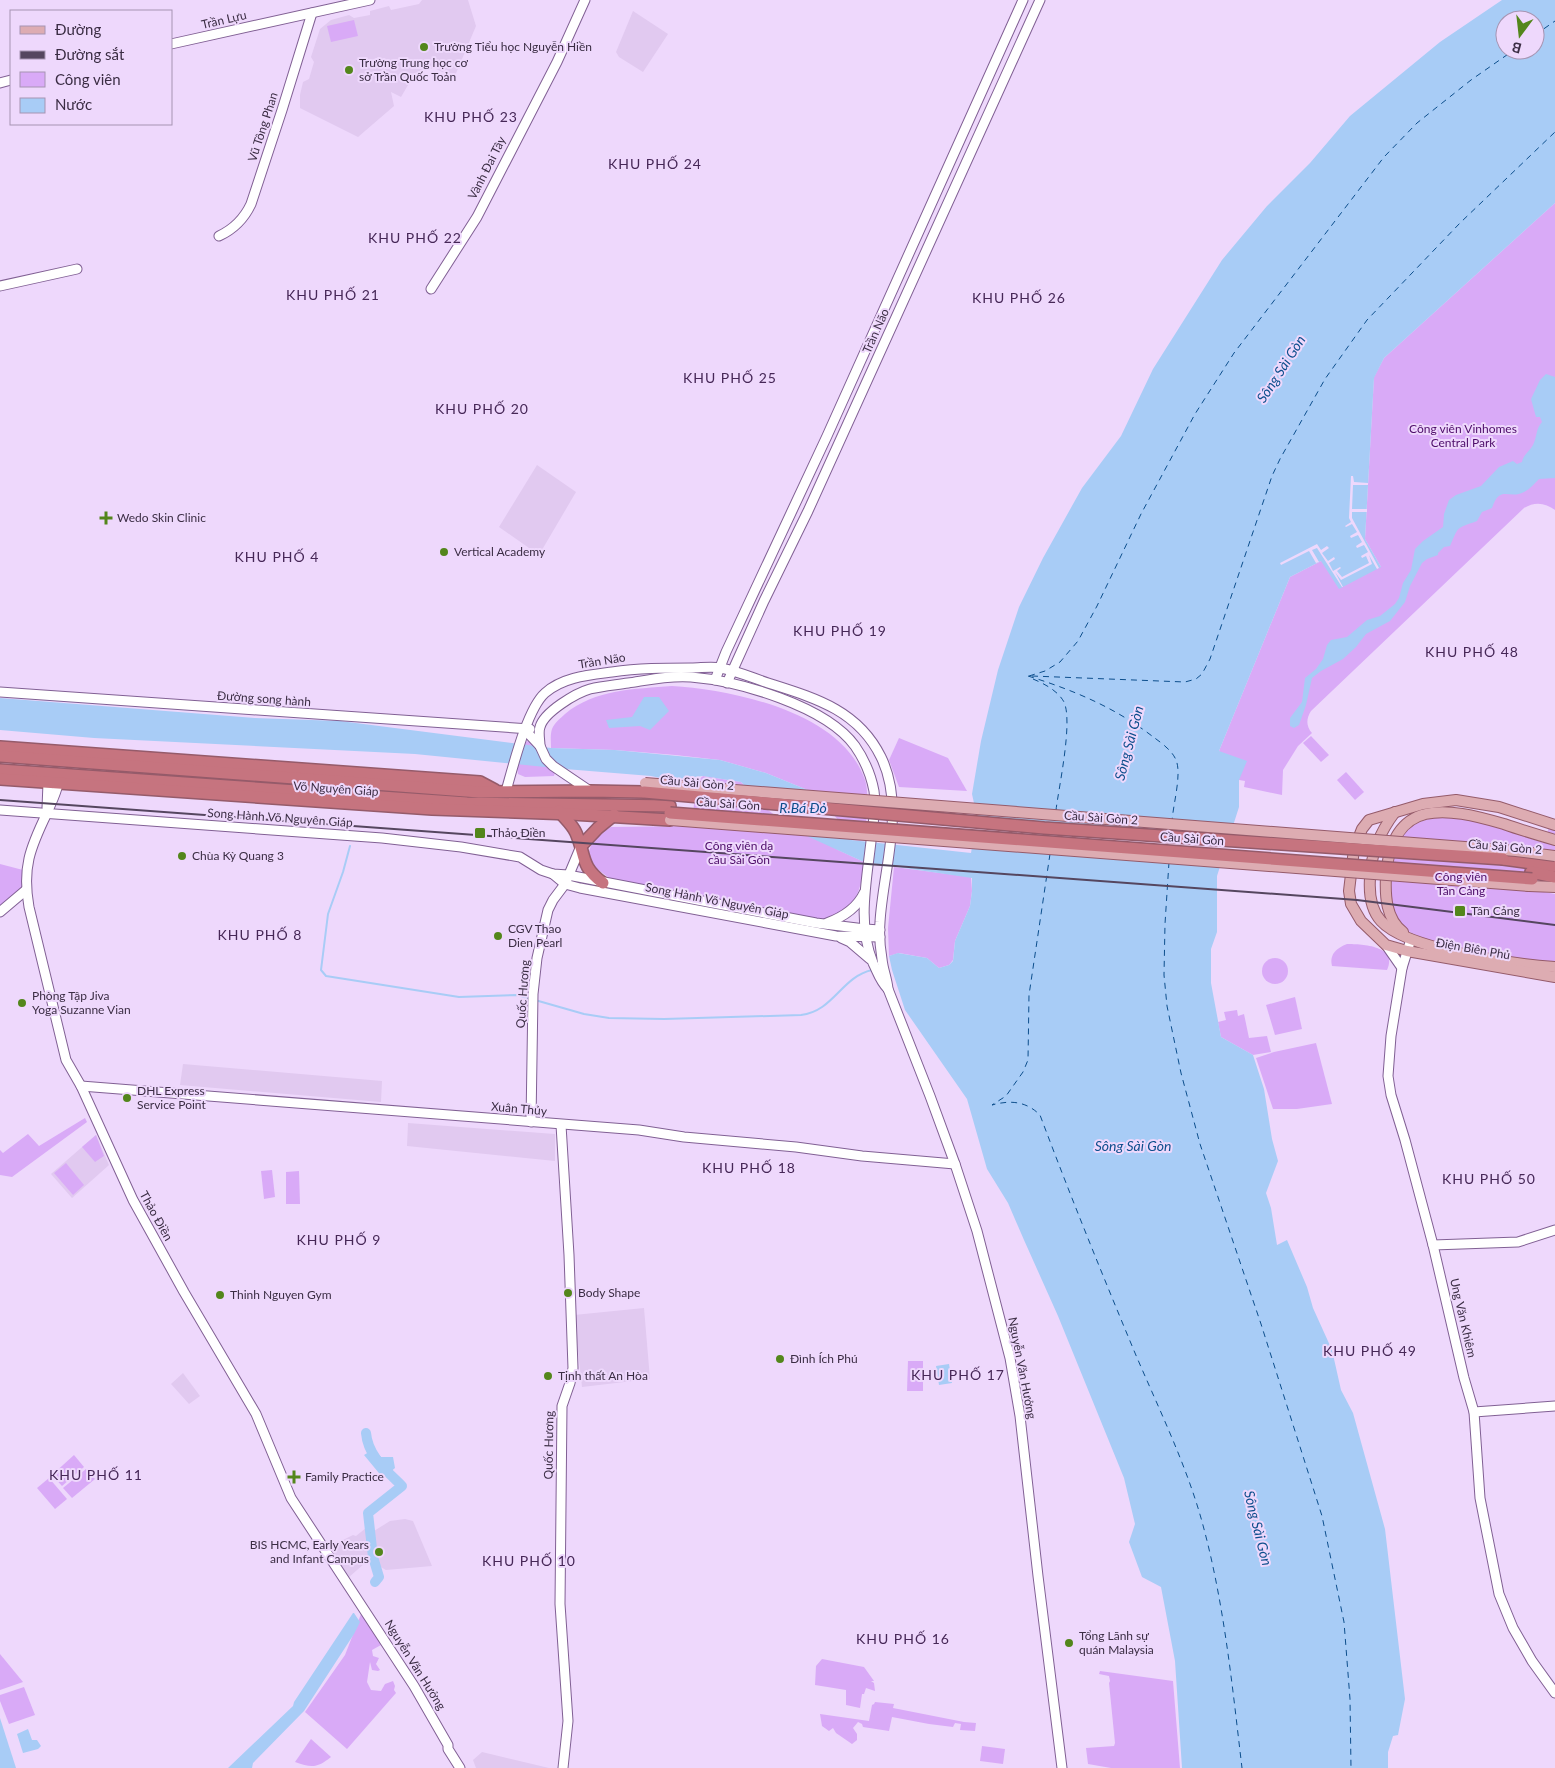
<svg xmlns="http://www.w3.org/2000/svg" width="1555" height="1768" font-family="Lato,sans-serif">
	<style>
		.built { fill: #e1c9f0 }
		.green { fill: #d9aaf7 }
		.water { fill: #a8ccf6; fill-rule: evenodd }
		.pier { fill: #eed8fc }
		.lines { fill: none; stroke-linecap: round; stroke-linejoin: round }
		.stream { stroke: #a8ccf6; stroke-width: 2 }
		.river { stroke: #a8ccf6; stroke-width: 10 }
		.ferry { stroke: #0c4e8c; stroke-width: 1; stroke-dasharray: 6 5; stroke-linecap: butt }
		.secondary-casing { stroke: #816094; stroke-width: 11 }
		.primary-casing { stroke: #955b6a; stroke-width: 12 }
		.highway-casing { stroke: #955b6a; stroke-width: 14 }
		.secondary { stroke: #fff; stroke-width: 9 }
		.primary { stroke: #ddacb2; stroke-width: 10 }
		.highway { stroke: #c6747f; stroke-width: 11 }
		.rail { stroke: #55465f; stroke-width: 2 }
		.primary-bridge-casing { stroke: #955b6a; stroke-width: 12; stroke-linecap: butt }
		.highway-bridge-casing { stroke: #955b6a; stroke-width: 14; stroke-linecap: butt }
		.primary-bridge { stroke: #ddacb2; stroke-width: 10 }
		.highway-bridge { stroke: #c6747f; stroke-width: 11 }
		.poi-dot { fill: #53861b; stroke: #eed8fc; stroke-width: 2 }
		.labels { text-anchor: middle; stroke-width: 4; stroke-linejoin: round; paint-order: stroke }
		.street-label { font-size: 12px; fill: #3b2d44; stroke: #eed8fc }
		.poi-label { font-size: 12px; fill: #3b2d44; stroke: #eed8fc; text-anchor: start }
		.park-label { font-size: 12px; fill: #4d0c69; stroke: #eed8fc }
		.neighbourhood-label { font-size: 14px; letter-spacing: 1px; fill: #462757; stroke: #eed8fc }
		.water-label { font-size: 14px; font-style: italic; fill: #0c4e8c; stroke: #eed8fc }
	</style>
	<rect width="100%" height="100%" fill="#eed8fc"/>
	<g class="built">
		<polygon points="422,0 468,0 476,26 454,78 434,68 415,73 401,97 391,92 394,106 358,137 300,108 300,95 303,82 309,79 314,62 311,57 320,29 331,20 349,15 354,18 370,15 370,11 389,6 391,10 419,4"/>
		<polygon points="633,11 668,34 643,72 619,57 616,52"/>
		<polygon points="537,465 576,492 539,555 499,527"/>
		<polygon points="183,1064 382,1081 381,1102 180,1085"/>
		<polygon points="408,1123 555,1134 555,1161 407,1146"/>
		<polygon points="96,1135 109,1165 72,1198 51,1174"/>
		<polygon points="644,1308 650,1379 582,1387 574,1315"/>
		<polygon points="183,1373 200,1396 189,1404 171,1384"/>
		<polygon points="405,1519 413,1521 432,1566 386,1570 377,1565 372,1557 349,1577 329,1547 353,1535 356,1536 366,1528 374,1531 390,1521"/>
		<polygon points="482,1752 549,1768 476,1768 473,1760"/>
	</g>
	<g class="green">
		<polygon points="354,20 358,36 331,42 327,26"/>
		<path d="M1555,203V510C1546,503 1535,501 1524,508L1311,711C1306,719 1306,726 1312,733L1298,746L1283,770L1282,795L1244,787L1245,781L1239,780L1219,751L1290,577L1321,561L1381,567L1365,539L1374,377L1384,358Z"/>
		<path d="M672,686C734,690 842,712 865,780C870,793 865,826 865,841L851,840L829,813L815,793L766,773L720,760L675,755L615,750L551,748C551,742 550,735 552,729C555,722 560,719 565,714C595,689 635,689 672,686Z"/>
		<polygon points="1311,736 1329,755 1321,762 1303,743"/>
		<polygon points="899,738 948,758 967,791 899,787 889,760"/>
		<polygon points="529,741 555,772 554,776 525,777 518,774 517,767 525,742"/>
		<polygon points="1346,772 1364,792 1355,800 1337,780"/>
		<path d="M703,776L741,782L765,805L838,850L864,862C863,876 860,897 848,907C843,913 835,916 828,921L617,884L596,868L590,860L589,851L593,840L599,834L611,827L692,826L696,782Z"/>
		<path d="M1437,817C1474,817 1509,832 1544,843L1549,827L1555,829V852L1532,848L1528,889L1555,894V963C1522,959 1417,949 1398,922C1388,906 1392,876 1394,858C1399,832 1412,822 1437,817Z"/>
		<polygon points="0,864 23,870 22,888 0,906"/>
		<polygon points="894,867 971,877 972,891 970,906 955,941 953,960 949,965 939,968 927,958 899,953 889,956 888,928"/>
		<path d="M1347,944C1363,944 1398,946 1387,970L1332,966C1329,954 1337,948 1347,944Z"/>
		<circle cx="1275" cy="971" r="13"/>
		<polygon points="1295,997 1302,1029 1275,1035 1266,1005"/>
		<polygon points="1237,1010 1238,1016 1244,1014 1249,1038 1267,1036 1271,1052 1253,1055 1221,1037 1218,1022 1226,1020 1224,1012"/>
		<polygon points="1316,1043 1332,1104 1297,1109 1273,1109 1256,1058 1274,1052"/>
		<polygon points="85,1118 87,1122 12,1177 0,1175 0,1150 3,1153 28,1134 39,1146"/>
		<polygon points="96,1135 104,1156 95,1162 82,1147"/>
		<polygon points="66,1163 84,1185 73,1195 54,1173"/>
		<polygon points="272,1170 275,1197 264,1199 261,1171"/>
		<polygon points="299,1171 300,1204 286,1204 286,1172"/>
		<polygon points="908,1361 923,1361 923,1391 907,1391"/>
		<polygon points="74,1455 84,1467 62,1486 52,1475"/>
		<polygon points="86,1469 95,1479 72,1498 63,1488"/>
		<polygon points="49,1478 67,1499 55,1509 37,1488"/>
		<polygon points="361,1614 381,1645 372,1650 373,1656 379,1658 376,1664 380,1670 378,1671 372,1670 370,1662 367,1682 371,1690 381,1691 385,1684 393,1681 395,1686 394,1690 396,1693 347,1749 305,1712 345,1655"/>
		<polygon points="0,1654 23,1682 0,1690"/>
		<polygon points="822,1659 864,1667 874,1681 871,1681 874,1683 875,1691 866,1688 864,1694 862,1694 860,1708 846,1705 846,1690 815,1685 816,1666"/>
		<polygon points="1100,1671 1173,1681 1180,1768 1111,1768 1088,1764 1086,1748 1114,1746 1115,1743 1109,1683 1110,1681 1109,1676 1099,1674"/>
		<polygon points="24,1687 35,1715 9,1724 0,1701 0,1695"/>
		<polygon points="875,1702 894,1704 893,1708 964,1722 976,1723 975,1731 960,1730 961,1724 955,1723 953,1727 929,1724 892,1717 889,1731 863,1727 862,1724 858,1722 853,1728 857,1734 857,1740 852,1744 836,1733 833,1728 829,1731 822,1726 820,1714 869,1721 872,1705 874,1704"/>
		<path d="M311,1739L331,1757C317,1768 312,1768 295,1762Z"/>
		<polygon points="982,1746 1005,1749 1003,1764 980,1761"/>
	</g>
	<g class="water">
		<path d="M1502,0H1555V203L1384,358L1374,378L1365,539L1381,567L1339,589L1321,561L1290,577L1219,751L1247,761L1239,780V807L1217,876V932L1211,949V983L1221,1037L1253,1055L1264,1089L1272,1139L1278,1161L1266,1193L1271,1208L1277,1245L1287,1240L1307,1287L1313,1308L1332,1350L1341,1390L1353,1413L1385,1529L1405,1699L1398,1735L1393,1736L1388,1752V1768H1182L1175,1661L1161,1587L1142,1577L1129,1542L1135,1524L1124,1478L1058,1316L1024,1240L1008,1203L987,1169L967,1099L905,1010L892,970L889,956L898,953L927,958L939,968L949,965L953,961L955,941L970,906L972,891V878L864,862L809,837L765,805L741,782L703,776L670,780L651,776L565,769L415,754L94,738L0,730V698L255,718L340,721L551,748L615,750L720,760L766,773L815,793L829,813L851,840L971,853L977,817L972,794L981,741L998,670L1019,607L1043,558L1082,488L1121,436L1153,369L1222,260L1267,206L1310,163L1350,116L1440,42ZM1505,20H1535V50H1505Z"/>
		<path d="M1546,374L1555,377V478L1539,479C1534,484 1530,489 1524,492C1509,500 1500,484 1492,508L1482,512L1477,521C1455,529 1459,526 1450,546L1444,547L1438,553V555L1427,559L1422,563L1410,586L1405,602L1390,621L1366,634L1356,647L1343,659L1321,671L1312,678L1306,705L1299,725L1294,728L1290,726V718L1302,702L1305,678L1316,669L1323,659L1327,645L1331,640L1347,637L1367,620L1380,616L1395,604L1399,598L1403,583L1411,570L1415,549L1423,541L1443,527L1444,514L1449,500L1456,495L1481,486L1499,467L1513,461L1517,464L1522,462C1523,455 1529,452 1533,445C1537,437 1536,428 1542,422L1540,417H1536L1531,399L1540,380Z"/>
		<polygon points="644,697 659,697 669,711 650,730 640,726 609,728 606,720 632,717"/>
		<polygon points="949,1364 952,1383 939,1385 936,1366"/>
		<polygon points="374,1449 381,1457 393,1457 395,1468 383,1478 364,1455"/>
		<polygon points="353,1613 354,1613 360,1622 354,1634 304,1711 253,1763 252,1768 228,1768 293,1706 294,1702"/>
		<polygon points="0,1718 16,1768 0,1768"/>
		<polygon points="28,1729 32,1740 37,1740 41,1746 38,1749 23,1753 17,1734"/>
	</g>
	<g class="pier">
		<polygon points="1351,476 1353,476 1354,482 1368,483 1368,485 1353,485 1352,509 1367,509 1367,512 1352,512 1352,518 1379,568 1377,569 1369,555 1372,564 1341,580 1335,572 1343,587 1342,587 1317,548 1312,550 1319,562 1316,563 1309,551 1281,565 1280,563 1317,544 1321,550 1327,546 1329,548 1322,553 1328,561 1334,557 1335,559 1329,563 1333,571 1340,567 1341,568 1337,571 1342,577 1369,563 1366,556 1362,558 1361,556 1368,552 1364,545 1357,548 1356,546 1362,542 1358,535 1351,538 1350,536 1357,532 1352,524 1346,527 1345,526 1351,522 1349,518"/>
		<polygon points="768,810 834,815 851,836 797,832"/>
		<polygon points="973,826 1230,845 1224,864 970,845"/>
	</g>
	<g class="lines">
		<g class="stream">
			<polyline points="350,846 343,872 328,914 321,970 326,976 459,997 517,995 531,999"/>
			<path d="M535,1000L584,1014L609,1018L664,1019L801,1015C834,1011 841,977 872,970"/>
		</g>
		<path class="river" d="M366,1433C368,1456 386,1470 402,1486L368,1513L373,1557L379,1577L375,1582"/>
		<g class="ferry">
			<polyline points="1535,35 1555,21"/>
			<path d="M1028,676C1073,690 1114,707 1152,736C1160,742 1172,750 1176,760C1182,774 1173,805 1172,821"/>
			<polyline points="1029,676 1045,671 1060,662 1078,641 1097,606 1141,514 1195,414 1234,353 1384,157 1417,123 1471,80 1514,50"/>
			<polyline points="1032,676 1185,682 1196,679 1202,674 1210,659 1272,476 1280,459 1325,379 1367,320 1460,223 1555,132"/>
			<path d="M1033,679C1045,684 1058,691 1064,702C1073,722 1059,786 1056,810"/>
			<path d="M1050,854L1029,995L1028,1060L1023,1072L1006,1096L992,1105C1010,1100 1026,1101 1040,1115C1070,1195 1102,1274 1135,1353C1158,1407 1185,1462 1201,1518C1224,1600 1232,1684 1242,1768"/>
			<polyline points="1169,862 1165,924 1164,975 1167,1006 1181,1073 1200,1144 1261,1324 1322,1516 1344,1622 1350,1699 1351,1768"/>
		</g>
		<g class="secondary-casing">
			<g id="secondary">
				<polyline points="171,44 370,0"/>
				<polyline points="0,83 11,80"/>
				<path d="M219,236C234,229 244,219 251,204L282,110L312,13"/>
				<polyline points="0,286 77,269"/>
				<polyline points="431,289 477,217 557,62 585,0"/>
				<polyline points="715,680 726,652 827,436 1023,0"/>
				<polyline points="727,683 764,601 808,511 1040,0"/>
				<polyline points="0,692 530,729"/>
				<polyline points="525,730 540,746 546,759 553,766 590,791"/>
				<path d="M540,746C540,740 538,732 540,727C544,712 576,693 590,689C602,686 615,685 628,683C648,680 670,675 691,677C739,681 826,706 855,746C864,759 871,775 874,791C876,804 874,819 872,832C868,875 856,922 873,963C878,973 880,981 888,989"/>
				<path d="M58,784C56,794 51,803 47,813C30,848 22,868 29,907L66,1060L81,1086L133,1200L184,1292L256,1414L291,1498L414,1686L448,1745V1749L460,1768"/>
				<path d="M506,791C513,767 527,709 545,693C563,677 589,675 612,672C639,668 664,668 691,668C701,668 712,666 721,668C737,671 753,678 768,683C815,698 858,710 881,757C906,808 883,869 880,922C879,934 880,947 882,959C883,970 887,978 888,989L930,1096L955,1164L977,1231L1010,1358L1020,1416L1038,1576L1062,1768"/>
				<polyline points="47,808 48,783"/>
				<polyline points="0,810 382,838 461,847 520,857 541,870 553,874 568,875 816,923 865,929 880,930"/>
				<polyline points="553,874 565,884 580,888 836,936 880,937"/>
				<polyline points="0,912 26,890"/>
				<path d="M827,923C843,917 857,908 864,893"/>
				<polyline points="841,938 850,942 870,959"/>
				<polyline points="1411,939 1402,968 1391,1036 1388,1076 1391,1095 1405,1140 1433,1245 1464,1378 1474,1412 1480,1498 1499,1594 1513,1628 1532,1661 1555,1693"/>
				<polyline points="1386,945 1402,968"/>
				<polyline points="81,1086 639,1130 684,1137 796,1147 862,1156 955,1164"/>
				<polyline points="531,1122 533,994 537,958 548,910 553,900 565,884 581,846"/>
				<polyline points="561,1125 569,1255 573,1368 570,1383 562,1406 560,1604 568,1721 563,1768"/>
				<polyline points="1433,1245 1518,1242 1555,1230"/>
				<polyline points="1474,1412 1555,1406"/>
			</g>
		</g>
		<g class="primary-casing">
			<g id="primary">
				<path d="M1395,812C1380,832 1371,852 1370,878C1369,893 1370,909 1381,921C1407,950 1515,964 1555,967"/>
				<polyline points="1555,825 1499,807 1456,800 1423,804 1369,820 1362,829 1354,849 1349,891 1351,904 1361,921 1386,945 1407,951 1555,977"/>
				<polyline points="1529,886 1555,887"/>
				<path d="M1403,932C1386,919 1385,896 1386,876C1392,797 1446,807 1504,824C1521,830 1538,835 1555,840"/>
			</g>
		</g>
		<g class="highway-casing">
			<g id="highway">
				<polyline points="0,747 480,782 495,790"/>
				<polyline points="0,756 479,792 590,791 644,792"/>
				<polyline points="0,770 467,803 670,806"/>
				<polyline points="0,779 432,809 571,814 670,820"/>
				<path d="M559,811C565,819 572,824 576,833C586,856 580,866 603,883"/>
				<polyline points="581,846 598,828 614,815"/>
				<polyline points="1503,859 1555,866"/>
				<polyline points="1531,872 1555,877"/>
			</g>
		</g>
		<use href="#secondary" class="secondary"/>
		<use href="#primary" class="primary"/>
		<use href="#highway" class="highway"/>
		<polyline class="rail" points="0,800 1357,900 1555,925"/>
		<g class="primary-bridge-casing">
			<g id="primary-bridge">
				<polyline points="645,783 1516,851 1555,856"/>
				<polyline points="670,820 1529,886"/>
			</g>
		</g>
		<g class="highway-bridge-casing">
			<g id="highway-bridge">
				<polyline points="644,792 1044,828 1503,859"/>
				<polyline points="670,813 1532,879"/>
			</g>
		</g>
		<use href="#primary-bridge" class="primary-bridge"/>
		<use href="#highway-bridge" class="highway-bridge"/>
	</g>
	<g class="poi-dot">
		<circle cx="424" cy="47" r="5"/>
		<circle cx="349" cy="70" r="5"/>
		<path d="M103.5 510.5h5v5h5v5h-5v5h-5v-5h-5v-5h5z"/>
		<circle cx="444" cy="552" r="5"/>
		<rect x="474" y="827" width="12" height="12" rx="2.5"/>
		<circle cx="182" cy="856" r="5"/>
		<rect x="1454" y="905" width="12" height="12" rx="2.5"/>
		<circle cx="498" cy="936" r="5"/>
		<circle cx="22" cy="1003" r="5"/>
		<circle cx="127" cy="1098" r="5"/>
		<circle cx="568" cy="1293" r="5"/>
		<circle cx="220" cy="1295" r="5"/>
		<circle cx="780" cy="1359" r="5"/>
		<circle cx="548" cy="1376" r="5"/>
		<path d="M291.5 1469.5h5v5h5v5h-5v5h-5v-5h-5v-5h5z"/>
		<circle cx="379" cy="1552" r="5"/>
		<circle cx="1069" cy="1643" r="5"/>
	</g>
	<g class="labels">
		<g class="street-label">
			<text transform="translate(224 20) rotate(-13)" y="4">Trần Lựu</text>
			<text transform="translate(263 127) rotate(-72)" y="4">Vũ Tông Phan</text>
			<text transform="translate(487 168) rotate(-63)" y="4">Vành Đai Tây</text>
			<text transform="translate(876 331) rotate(-66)" y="4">Trần Não</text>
			<text transform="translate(602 661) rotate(-9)" y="4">Trần Não</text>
			<text transform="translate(264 699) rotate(4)" y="4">Đường song hành</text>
			<text transform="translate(697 783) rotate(5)" y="4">Cầu Sài Gòn 2</text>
			<text transform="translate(336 789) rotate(4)" y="4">Võ Nguyên Giáp</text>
			<text transform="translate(728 804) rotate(4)" y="4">Cầu Sài Gòn</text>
			<text transform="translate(280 818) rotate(4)" y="4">Song Hành Võ Nguyên Giáp</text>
			<text transform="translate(1101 818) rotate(4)" y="4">Cầu Sài Gòn 2</text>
			<text transform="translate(1192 839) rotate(4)" y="4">Cầu Sài Gòn</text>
			<text transform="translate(1505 847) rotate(5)" y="4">Cầu Sài Gòn 2</text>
			<text transform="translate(717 901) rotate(11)" y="4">Song Hành Võ Nguyên Giáp</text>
			<text transform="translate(1473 949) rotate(10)" y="4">Điện Biên Phủ</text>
			<text transform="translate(523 994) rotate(-86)" y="4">Quốc Hương</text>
			<text transform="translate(519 1109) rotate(5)" y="4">Xuân Thủy</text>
			<text transform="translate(156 1216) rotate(61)" y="4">Thảo Điền</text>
			<text transform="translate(1463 1318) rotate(77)" y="4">Ung Văn Khiêm</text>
			<text transform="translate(1022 1368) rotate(79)" y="4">Nguyễn Văn Hưởng</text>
			<text transform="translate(549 1445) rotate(-89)" y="4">Quốc Hương</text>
			<text transform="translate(415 1665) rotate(58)" y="4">Nguyễn Văn Hưởng</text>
		</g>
		<g class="poi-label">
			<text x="434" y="51">Trường Tiểu học Nguyễn Hiền</text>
			<text x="359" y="67">Trường Trung học cơ<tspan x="359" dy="14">sở Trần Quốc Toản</tspan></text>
			<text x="117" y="522">Wedo Skin Clinic</text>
			<text x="454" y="556">Vertical Academy</text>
			<text x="491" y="837">Thảo Điền</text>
			<text x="192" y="860">Chùa Kỳ Quang 3</text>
			<text x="1471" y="915">Tân Cảng</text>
			<text x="508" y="933">CGV Thao<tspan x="508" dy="14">Dien Pearl</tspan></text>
			<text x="32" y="1000">Phòng Tập Jiva<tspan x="32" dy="14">Yoga Suzanne Vian</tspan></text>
			<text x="137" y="1095">DHL Express<tspan x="137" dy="14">Service Point</tspan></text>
			<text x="578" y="1297">Body Shape</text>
			<text x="230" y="1299">Thinh Nguyen Gym</text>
			<text x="790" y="1363">Đình Ích Phú</text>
			<text x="558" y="1380">Tịnh thất An Hòa</text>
			<text x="305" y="1481">Family Practice</text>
			<text x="369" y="1549" text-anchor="end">BIS HCMC, Early Years<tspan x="369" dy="14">and Infant Campus</tspan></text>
			<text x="1079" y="1640">Tổng Lãnh sự<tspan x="1079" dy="14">quán Malaysia</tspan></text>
		</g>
		<g class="park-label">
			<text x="1463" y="433">Công viên Vinhomes<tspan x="1463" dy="14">Central Park</tspan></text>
			<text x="739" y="850">Công viên dạ<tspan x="739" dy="14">cầu Sài Gòn</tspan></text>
			<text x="1461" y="881">Công viên<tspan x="1461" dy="14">Tân Cảng</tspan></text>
		</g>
		<g class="neighbourhood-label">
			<text x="471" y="122">KHU PHỐ 23</text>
			<text x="655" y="169">KHU PHỐ 24</text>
			<text x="415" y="243">KHU PHỐ 22</text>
			<text x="333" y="300">KHU PHỐ 21</text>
			<text x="1019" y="303">KHU PHỐ 26</text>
			<text x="730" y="383">KHU PHỐ 25</text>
			<text x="482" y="414">KHU PHỐ 20</text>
			<text x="277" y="562">KHU PHỐ 4</text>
			<text x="840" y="636">KHU PHỐ 19</text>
			<text x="1472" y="657">KHU PHỐ 48</text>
			<text x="260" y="940">KHU PHỐ 8</text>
			<text x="749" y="1173">KHU PHỐ 18</text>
			<text x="1489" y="1184">KHU PHỐ 50</text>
			<text x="339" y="1245">KHU PHỐ 9</text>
			<text x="1370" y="1356">KHU PHỐ 49</text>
			<text x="958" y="1380">KHU PHỐ 17</text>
			<text x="96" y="1480">KHU PHỐ 11</text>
			<text x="529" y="1566">KHU PHỐ 10</text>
			<text x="903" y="1644">KHU PHỐ 16</text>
		</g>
		<g class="water-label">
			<text transform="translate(1281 369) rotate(-57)" y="5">Sông Sài Gòn</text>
			<text transform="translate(1129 743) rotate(-75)" y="5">Sông Sài Gòn</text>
			<text x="803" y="813">R.Bá Đỏ</text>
			<text x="1133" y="1151">Sông Sài Gòn</text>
			<text transform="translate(1258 1528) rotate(76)" y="5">Sông Sài Gòn</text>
		</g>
	</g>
	<rect x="10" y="10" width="162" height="115" fill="#eed8fc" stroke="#a694b2"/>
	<rect x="20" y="26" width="25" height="8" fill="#ddacb2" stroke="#a694b2"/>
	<text x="55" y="35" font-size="15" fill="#3b2d44">Đường</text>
	<rect x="20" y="51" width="25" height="8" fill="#55465f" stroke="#a694b2"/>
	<text x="55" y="60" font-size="15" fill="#3b2d44">Đường sắt</text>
	<rect x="20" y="72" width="25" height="15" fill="#d9aaf7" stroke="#a694b2"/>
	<text x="55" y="85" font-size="15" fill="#3b2d44">Công viên</text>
	<rect x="20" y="98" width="25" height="15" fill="#a8ccf6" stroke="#a694b2"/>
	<text x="55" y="110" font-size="15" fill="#3b2d44">Nước</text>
	<g transform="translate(1520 35) rotate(195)"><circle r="24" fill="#eed8fc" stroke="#a694b2"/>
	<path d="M0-4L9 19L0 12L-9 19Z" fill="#53861b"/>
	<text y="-8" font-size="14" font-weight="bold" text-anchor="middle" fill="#3b2d44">B</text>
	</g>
</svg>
